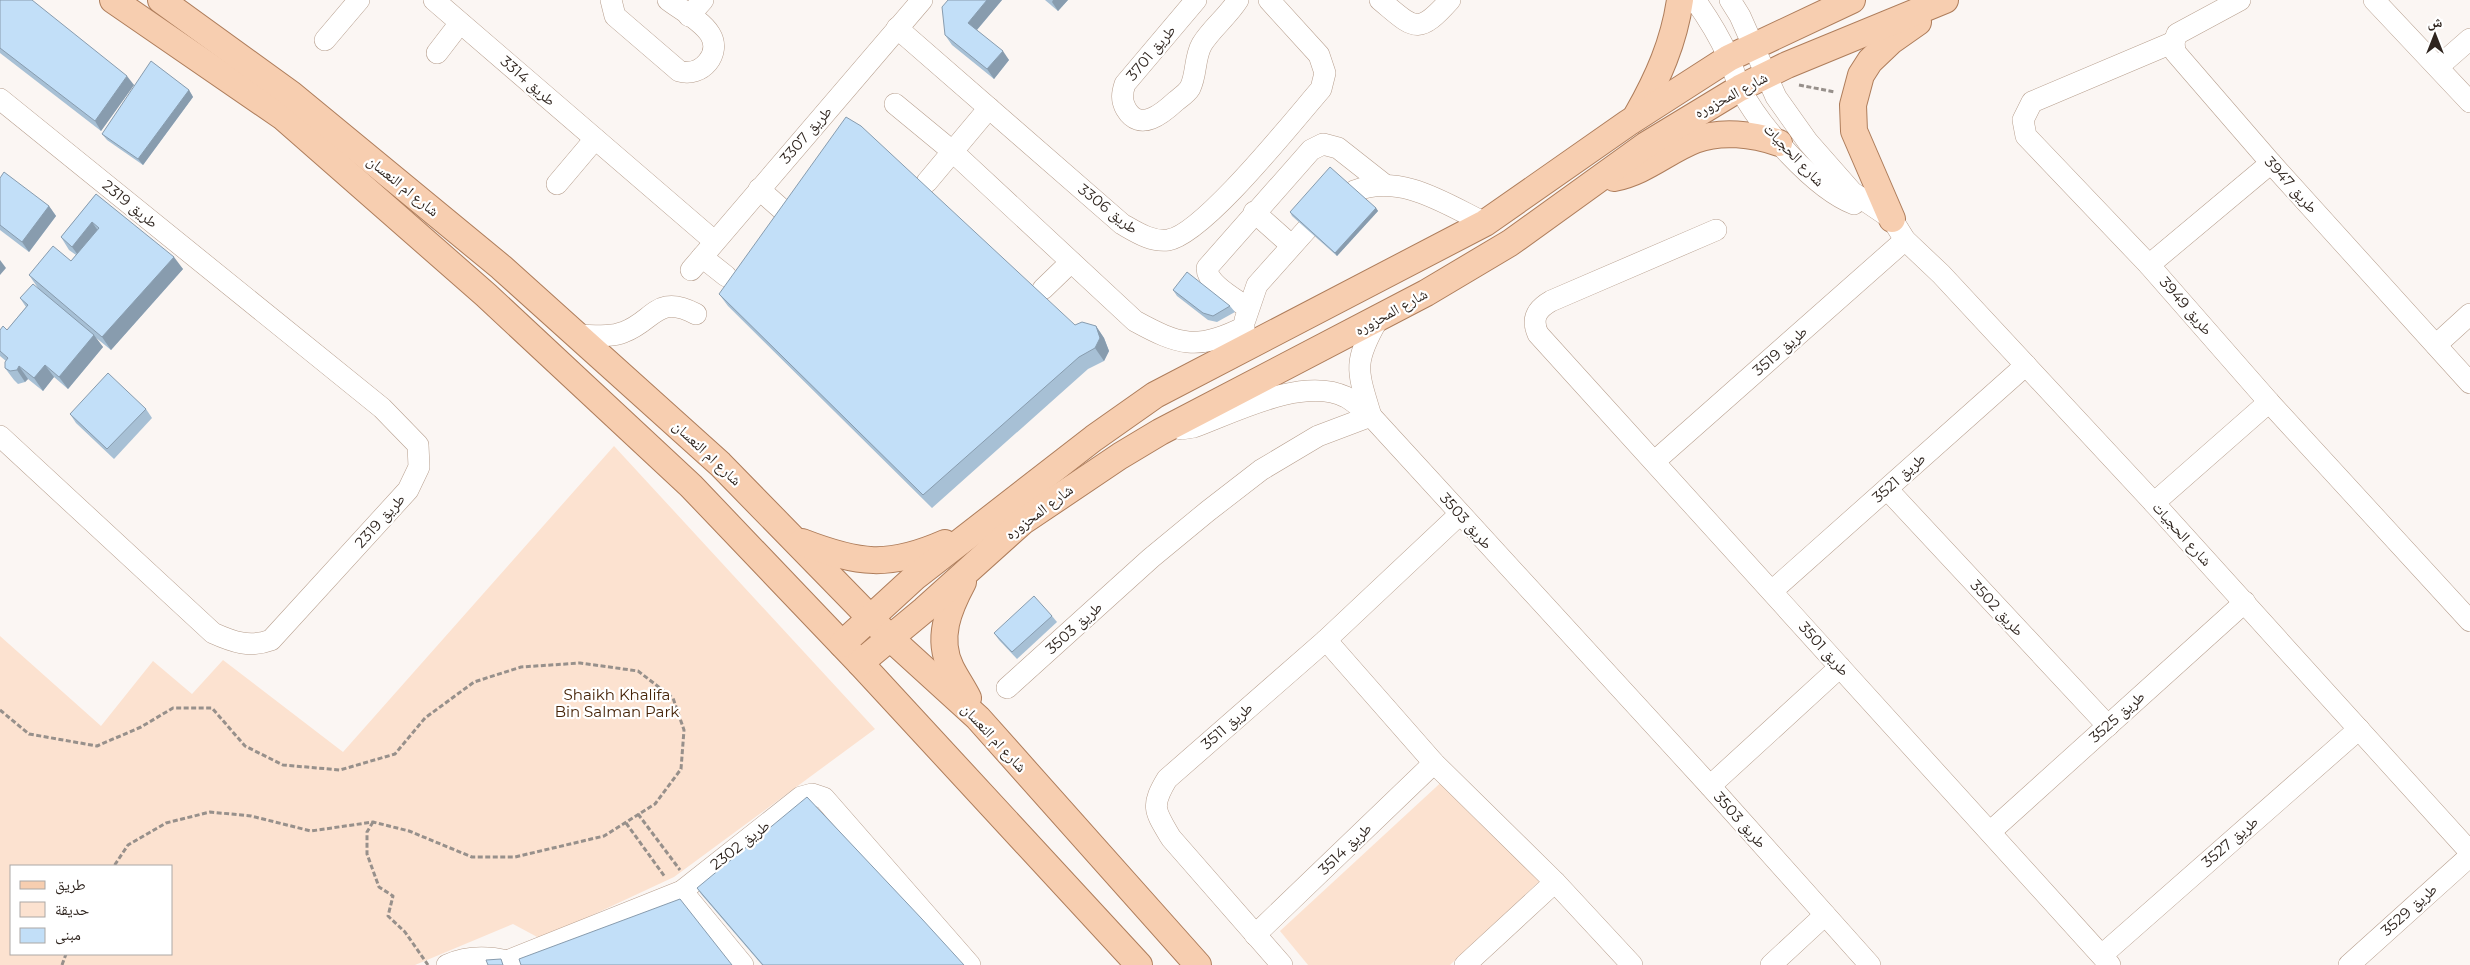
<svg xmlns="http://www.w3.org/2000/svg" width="2470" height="965" font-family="Montserrat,'Noto Naskh Arabic',sans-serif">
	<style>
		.green { fill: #fce2d0; fill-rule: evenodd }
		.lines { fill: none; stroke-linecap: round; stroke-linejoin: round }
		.minor-casing { stroke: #b79f8e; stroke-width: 22 }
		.major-casing { stroke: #ae7d5b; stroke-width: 28 }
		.path { stroke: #97908b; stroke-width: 3; stroke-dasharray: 5 2.5; stroke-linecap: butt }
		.minor { stroke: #fff; stroke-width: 21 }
		.major { stroke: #f7ceb0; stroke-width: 26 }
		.wall { fill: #a7c0d5 }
		.shaded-wall { fill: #889cae }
		.building { fill: #c2dff8; stroke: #889cae }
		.labels { text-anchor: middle; stroke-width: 4.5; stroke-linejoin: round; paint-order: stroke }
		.street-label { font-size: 15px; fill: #2f251f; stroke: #fff }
		.park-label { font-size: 15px; fill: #452307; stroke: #fff }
	</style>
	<rect width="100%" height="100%" fill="#fbf6f3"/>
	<g class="green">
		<path d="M614,446L875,729L674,877L541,939L513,924L415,965H0V636L101,726L153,661L192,694L223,660L343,752ZM11,866H171V954H11Z"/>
		<polygon points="1448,776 1543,878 1450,965 1308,965 1280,931"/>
	</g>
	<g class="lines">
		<g class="minor-casing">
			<g id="minor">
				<polyline points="434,0 714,241"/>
				<path d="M611,0L615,16L679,71C702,78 722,53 710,34C701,20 681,10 668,0"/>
				<path d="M1196,0L1125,84C1122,93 1121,100 1126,109C1140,133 1163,113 1176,101C1181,97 1187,93 1190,88C1197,74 1194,58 1202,44C1212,28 1228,16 1238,0"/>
				<path d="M1380,0C1414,28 1417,37 1450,0"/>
				<path d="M1695,0C1708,18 1719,36 1728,56C1733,66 1735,78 1740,88C1759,126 1815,189 1854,204"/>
				<polyline points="1730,0 1740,16 1776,97 1808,142 1852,192 1892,219 1905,240 1941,274 2154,503 2470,852"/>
				<polyline points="2240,0 2177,34 2174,42 2175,52 2271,163 2470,383"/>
				<polyline points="2374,0 2470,102"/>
				<polyline points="689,16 703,0"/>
				<path d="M897,28L1122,224C1136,232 1151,242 1168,240C1203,235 1294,120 1321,89L1325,73L1319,55L1269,0"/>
				<polyline points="325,40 359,0"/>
				<polyline points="2174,42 2032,102 2023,120 2026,136 2149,265 2269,402 2470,621"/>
				<polyline points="437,53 460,23"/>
				<polyline points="2438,67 2470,39"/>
				<path d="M0,99L382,408L418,445L419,467L408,490L271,640C250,648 233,642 213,633L0,436"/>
				<path d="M895,104L952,151L1135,321C1179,345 1197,351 1244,327"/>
				<polyline points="927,182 989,108"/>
				<polyline points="557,184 595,139"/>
				<polyline points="759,189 786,213"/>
				<path d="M1354,191C1401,173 1444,203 1485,223"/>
				<polyline points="1254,212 1291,245"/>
				<path d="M1716,230L1551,301C1537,309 1531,318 1538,334L2110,965"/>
				<polyline points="702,257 726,276"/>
				<polyline points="2149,265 2271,163"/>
				<polyline points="691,270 922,0"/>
				<polyline points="1043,289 1071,262"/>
				<path d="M1248,308C1236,299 1207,285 1207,268L1311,150L1323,144L1338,148L1385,185"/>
				<polyline points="1245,320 1257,285 1307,229"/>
				<path d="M577,335C592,335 609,338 624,332C654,321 657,293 696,314"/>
				<polyline points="2436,345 2470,314"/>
				<path d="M1371,416C1357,370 1353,363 1377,321"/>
				<path d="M1181,429L1194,427C1235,412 1303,376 1346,397C1355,402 1363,410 1371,416L1710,786L1870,965"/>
				<polyline points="1655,461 1905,240"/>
				<polyline points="1887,489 2108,726"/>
				<polyline points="2154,503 2269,402"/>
				<polyline points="1772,591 2026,365"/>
				<polyline points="1326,640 1434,763 1555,882 1632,965"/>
				<polyline points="1007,688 1151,558 1208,511 1261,470 1318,436 1371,416"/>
				<polyline points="1710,786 1840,667"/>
				<polyline points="1990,832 2245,602"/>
				<polyline points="682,891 743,965"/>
				<polyline points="1255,935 1434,763"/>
				<polyline points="2102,955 2359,729"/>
				<path d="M447,965C467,956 486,956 507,961L682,891L801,797L812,794L824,798L970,965"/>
				<path d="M1282,965L1171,838C1155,811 1150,807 1167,779L1326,640L1460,514"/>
				<polyline points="1465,965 1555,882"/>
				<polyline points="1771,965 1825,915"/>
				<polyline points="2349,965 2470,856"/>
			</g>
		</g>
		<g class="major-casing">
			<g id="major">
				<polyline points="113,0 283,117 486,295 691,486 860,663 1139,965"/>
				<polyline points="161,0 291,94 501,267 720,464 889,637 978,718 1198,965"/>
				<path d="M1637,115C1658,78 1674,42 1680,0"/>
				<path d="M1614,178C1645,172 1667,151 1695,140C1721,130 1753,134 1779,143"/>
				<polyline points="1892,219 1854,131 1853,105 1861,75 1870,61 1891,41 1918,22"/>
				<path d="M802,542C859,564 888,568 945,543"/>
				<path d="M963,582C949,608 936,638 951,668C956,678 963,688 968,698"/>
				<polyline points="842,644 915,577 1094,438 1155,395 1485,223 1628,123 1729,58 1852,0"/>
				<polyline points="860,663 924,610 1022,522 1120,456 1160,432 1426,293 1510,243 1646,145 1740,88 1787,65 1945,0"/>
			</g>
		</g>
		<g class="path">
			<polyline points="1799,85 1835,92"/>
			<polyline points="0,710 29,734 97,746 141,727 173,708 212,708 245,746 283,765 340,770 395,754 425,718 474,682 521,667 580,663 638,671 673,698 684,730 681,769 655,804 604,836 515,857 472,857 409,831 373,822 311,831 251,816 210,812 166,823 128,845 114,866"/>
			<polyline points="638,814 680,870"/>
			<polyline points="373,822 367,832 367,854 379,887 393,896 388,916 405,932 428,965"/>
			<polyline points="626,823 665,877"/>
			<polyline points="62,965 66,954"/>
		</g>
		<use href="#minor" class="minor"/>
		<use href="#major" class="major"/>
	</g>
	<g class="wall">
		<polygon points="0,0 134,85 101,131 0,53"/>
		<polygon points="948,0 1002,0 977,30 1009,60 994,79 952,45 945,35"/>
		<polygon points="1045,0 1068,0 1058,11"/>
		<polygon points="189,90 193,97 143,165 107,140 102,134"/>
		<polygon points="0,178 49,206 56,216 29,252 0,230"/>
		<polygon points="96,194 183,269 111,350 95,337 103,347 68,389 54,377 43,391 28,379 25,382 18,384 14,380 5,368 6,361 0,356 0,330 7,330 26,307 20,298 38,288 29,275 71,261 76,255 69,250 61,237"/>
		<polygon points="1376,208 1378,211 1337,256 1292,216 1290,212"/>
		<polygon points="1173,290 1230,306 1235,312 1217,322 1208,320 1177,296"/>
		<polygon points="719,294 1075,325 1096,326 1104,338 1109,351 1104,361 1088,369 932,508 728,306"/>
		<polygon points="146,409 152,418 114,459 76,423 70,414"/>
		<polygon points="1052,616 1057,622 1017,659 999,640 994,633"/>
		<polygon points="697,888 964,965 762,965 701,894"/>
	</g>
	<g class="shaded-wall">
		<polygon points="987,0 1002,0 975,32 968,23"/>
		<polygon points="1053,0 1068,0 1058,11 1052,2"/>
		<polygon points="1003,51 1009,60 994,79 987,69"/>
		<polygon points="127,76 134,85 101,131 95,121"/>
		<polygon points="189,90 193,97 143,165 138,159"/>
		<polygon points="49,206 56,216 29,252 22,242"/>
		<polygon points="1376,208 1378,211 1337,256 1335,253"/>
		<polygon points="92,222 101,235 81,259 72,247"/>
		<polygon points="174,257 183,269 111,350 102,337"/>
		<polygon points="0,260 6,268 0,275"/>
		<polygon points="1096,326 1104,338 1109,351 1104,361 1095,348"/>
		<polygon points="94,335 103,347 68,389 59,377"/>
		<polygon points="45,365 54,377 43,391 34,378"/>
		<polygon points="19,366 28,379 25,382 17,370"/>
	</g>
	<g class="building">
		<polygon points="0,0 32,0 127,76 95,121 0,48"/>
		<polygon points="948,0 987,0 968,23 1003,51 987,69 945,35 942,7"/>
		<polygon points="151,61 189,90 138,159 102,134"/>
		<polygon points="846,117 861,126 1075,325 1082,322 1096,326 1100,338 1095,348 1079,357 923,495 719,294"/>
		<polygon points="1330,167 1376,208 1335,253 1290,212"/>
		<polygon points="4,172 49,206 22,242 0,225 0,178"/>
		<polygon points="96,194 174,257 102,337 29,275 53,246 71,261 99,228 92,222 72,247 61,237"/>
		<polygon points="1187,272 1230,306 1213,316 1203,313 1173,290"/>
		<polygon points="33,284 94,335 59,377 45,365 34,378 19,366 17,370 10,371 5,368 5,362 8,358 0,351 0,330 3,326 7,330 28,305 20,298"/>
		<polygon points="108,373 146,409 107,449 70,414"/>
		<polygon points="1034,596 1052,616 1012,652 994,633"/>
		<polygon points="807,797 922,919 964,965 763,965 697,888"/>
		<polygon points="680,899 732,965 521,965 519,959"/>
		<polygon points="501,959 503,965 488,965 486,960"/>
	</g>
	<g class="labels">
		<g class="street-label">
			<text transform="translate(1151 53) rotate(-50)" y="5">طريق 3701</text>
			<text transform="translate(528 81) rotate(41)" y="5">طريق 3314</text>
			<text transform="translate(1731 95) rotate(-28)" y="5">شارع المحزوره</text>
			<text transform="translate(806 135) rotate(-49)" y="5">طريق 3307</text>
			<text transform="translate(1794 155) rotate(46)" y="5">شارع الحجيات</text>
			<text transform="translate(2291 185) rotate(48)" y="5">طريق 3947</text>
			<text transform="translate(403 186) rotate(39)" y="5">شارع ام النعسان</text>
			<text transform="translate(130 204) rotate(39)" y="5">طريق 2319</text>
			<text transform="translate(1108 209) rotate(38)" y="5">طريق 3306</text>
			<text transform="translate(2186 306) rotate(49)" y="5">طريق 3949</text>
			<text transform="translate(1391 312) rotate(-29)" y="5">شارع المحزوره</text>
			<text transform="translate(1780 351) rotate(-41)" y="5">طريق 3519</text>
			<text transform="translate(707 453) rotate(43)" y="5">شارع ام النعسان</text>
			<text transform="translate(1899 478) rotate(-42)" y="5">طريق 3521</text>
			<text transform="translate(1039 512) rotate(-37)" y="5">شارع المحزوره</text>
			<text transform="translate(380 521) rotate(-48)" y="5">طريق 2319</text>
			<text transform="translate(1466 521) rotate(48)" y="5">طريق 3503</text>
			<text transform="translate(2182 534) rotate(48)" y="5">شارع الحجيات</text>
			<text transform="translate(1997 608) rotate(47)" y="5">طريق 3502</text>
			<text transform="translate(1074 628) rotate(-42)" y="5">طريق 3503</text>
			<text transform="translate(1824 649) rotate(48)" y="5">طريق 3501</text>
			<text transform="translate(2117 717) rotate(-42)" y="5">طريق 3525</text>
			<text transform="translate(1227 726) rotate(-41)" y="5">طريق 3511</text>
			<text transform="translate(994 738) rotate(47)" y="5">شارع ام النعسان</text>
			<text transform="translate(1740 820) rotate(48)" y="5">طريق 3503</text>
			<text transform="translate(2230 842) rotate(-41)" y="5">طريق 3527</text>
			<text transform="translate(740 845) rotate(-38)" y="5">طريق 2302</text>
			<text transform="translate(1345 849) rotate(-44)" y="5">طريق 3514</text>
			<text transform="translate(2409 910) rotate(-42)" y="5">طريق 3529</text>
		</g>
		<g class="park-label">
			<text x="617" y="700">Shaikh Khalifa<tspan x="617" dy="17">Bin Salman Park</tspan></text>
		</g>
	</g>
	<rect x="10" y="865" width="162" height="90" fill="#ffffff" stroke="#aca8a5"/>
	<rect x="20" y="881" width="25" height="8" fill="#f7ceb0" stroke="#aca8a5"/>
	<text x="55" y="890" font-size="15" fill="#2f251f">طريق</text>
	<rect x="20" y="902" width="25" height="15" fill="#fce2d0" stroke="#aca8a5"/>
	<text x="55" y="915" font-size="15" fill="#2f251f">حديقة</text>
	<rect x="20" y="928" width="25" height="15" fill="#c2dff8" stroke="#aca8a5"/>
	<text x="55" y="940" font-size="15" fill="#2f251f">مبنى</text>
	<g transform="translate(2435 35)" stroke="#ffffff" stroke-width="4" paint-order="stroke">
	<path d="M0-4L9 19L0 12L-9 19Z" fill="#2f251f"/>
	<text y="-8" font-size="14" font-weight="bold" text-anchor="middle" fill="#2f251f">ش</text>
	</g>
</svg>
